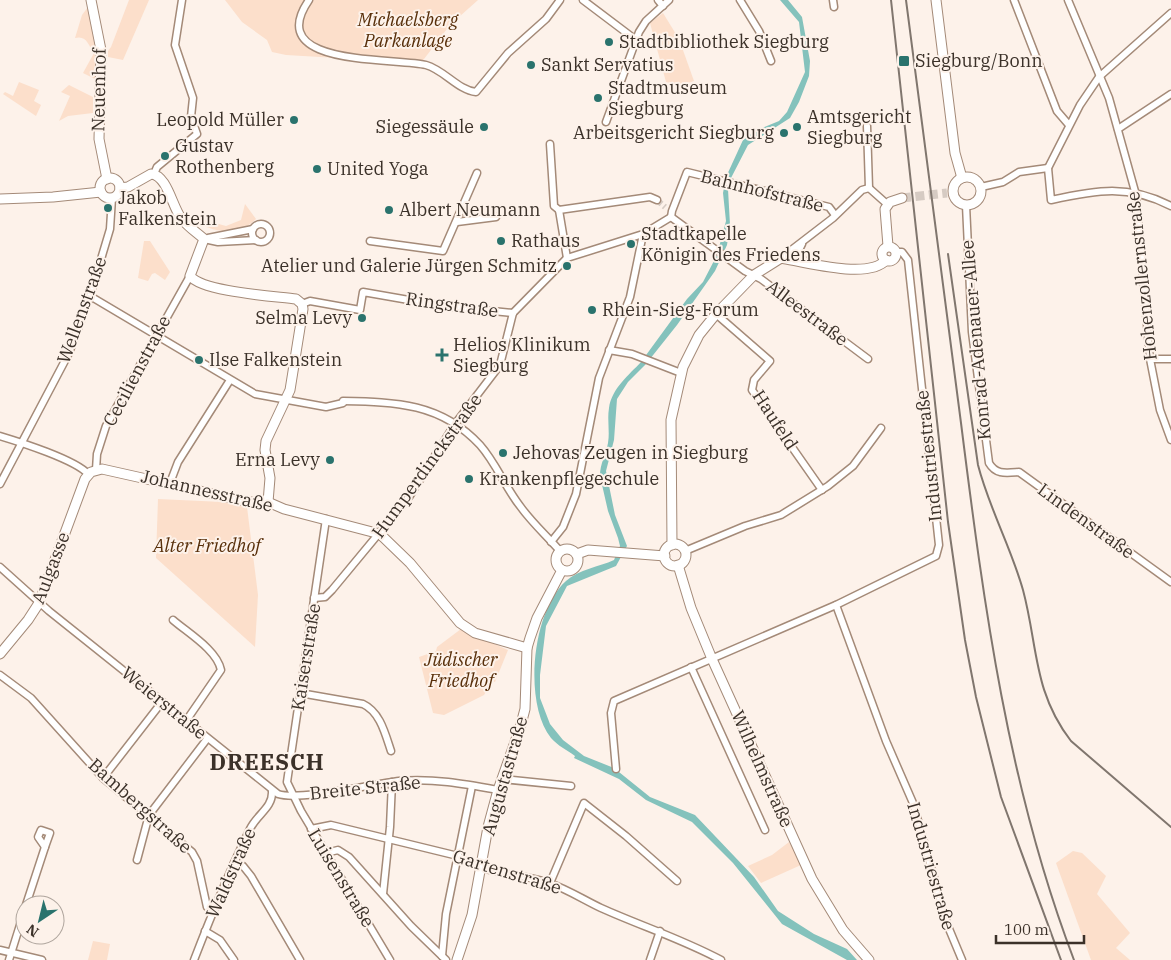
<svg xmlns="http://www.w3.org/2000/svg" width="1171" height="960" font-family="'IBM Plex Serif',serif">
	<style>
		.green { fill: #fcdfcb }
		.water { fill: #84c2bc }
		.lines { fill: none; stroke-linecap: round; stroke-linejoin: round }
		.minor-tunnel { stroke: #d6cbc3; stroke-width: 6; stroke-dasharray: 6 3; stroke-linecap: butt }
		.secondary-tunnel { stroke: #d6cbc3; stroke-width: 9; stroke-dasharray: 9 4.5; stroke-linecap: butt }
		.minor-casing { stroke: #a48a78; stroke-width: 9 }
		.tertiary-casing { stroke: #a48a78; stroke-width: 11 }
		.secondary-casing { stroke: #a48a78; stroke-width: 11 }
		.minor { stroke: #fff; stroke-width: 6 }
		.tertiary { stroke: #fff; stroke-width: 9 }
		.secondary { stroke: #fff; stroke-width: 9 }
		.rail { stroke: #80766e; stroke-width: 2 }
		.poi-dot { fill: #2a736d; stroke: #fdf2ea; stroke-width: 2 }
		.labels { text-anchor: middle; stroke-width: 4; stroke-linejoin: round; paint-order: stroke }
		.park-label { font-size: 18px; font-style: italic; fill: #582f0a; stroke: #fdf2ea }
		.poi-label { font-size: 18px; fill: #3b3129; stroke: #fdf2ea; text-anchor: start }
		.street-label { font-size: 18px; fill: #3b3129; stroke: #fdf2ea }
		.district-label { font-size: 22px; font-weight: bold; letter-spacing: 1px; fill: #3b3129; stroke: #fdf2ea }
	</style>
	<rect width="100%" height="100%" fill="#fdf2ea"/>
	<g class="green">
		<polygon points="129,0 149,0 123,60 108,57 108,51 111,47"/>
		<polygon points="225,0 306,0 297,17 300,39 312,48 337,58 286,55 272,52 267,40 242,22"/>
		<path d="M312,0H478L450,25L421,63C398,60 307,58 303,29C301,19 308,9 312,0Z"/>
		<path d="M88,7L96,54L95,79L83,73L94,53C88,45 87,35 75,38L82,15Z"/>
		<polygon points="663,13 679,39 694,81 680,86 666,82 650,23"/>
		<polygon points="19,82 39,90 34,101 41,105 36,116 3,94 5,92 13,96"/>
		<polygon points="69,85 93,97 93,113 68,116 59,121 70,96 61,92"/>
		<path d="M245,204L256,219C235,239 219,231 194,223L193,217L226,226L241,220Z"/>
		<polygon points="144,241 150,241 170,272 165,280 155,273 152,274 148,281 138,278"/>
		<polygon points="158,499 223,502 247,507 258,595 255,647 156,558"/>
		<polygon points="461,629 508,650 495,682 492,681 484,695 444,715 433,713 419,657 436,651 437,647"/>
		<polygon points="789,842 801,865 761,883 748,866 772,855"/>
		<polygon points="1073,851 1082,853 1106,876 1097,894 1130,933 1116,948 1130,960 1091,960 1056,863"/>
		<polygon points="93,941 110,944 107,960 88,960"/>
	</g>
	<path class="water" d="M780,0H788L802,17L810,61L809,76L799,102L790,118L748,145L731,178L728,189L730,225L727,245L715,271L677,325L646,364L628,382L617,399L614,440L606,471L615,515L627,546L616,566L567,586L546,626L540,675V698L550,724L563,740L584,756L614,768L650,797L695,815L754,877L778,911L814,934L847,949L857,960H847L782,924L733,863L692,822L646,800L619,779L574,758L575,756C567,750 558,746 551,738C523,703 532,611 566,581C579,569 599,567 614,560L620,546L618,538L608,511L600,476C600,463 606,455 608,443C610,431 607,420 609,408C612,388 629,375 641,362L687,299L703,282L717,255L726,221L723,193L726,177L743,140L755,131L779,121L787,112L805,72L799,22Z"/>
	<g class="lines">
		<polyline class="minor-tunnel" points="657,200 665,207"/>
		<polyline class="secondary-tunnel" points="902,198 947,193"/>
		<g class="minor-casing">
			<g id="minor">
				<path d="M309,0C262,68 395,57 426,65C444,70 458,90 476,92L508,53L546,19L560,0"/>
				<polyline points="583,0 636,40"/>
				<polyline points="658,0 663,6"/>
				<polyline points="740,0 759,31 771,61"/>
				<polyline points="833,0 834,7"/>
				<polyline points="1014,0 1057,111 1069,125"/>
				<polyline points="1068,0 1109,98 1136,195 1150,359 1160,410 1171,440"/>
				<path d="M1171,13L1099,77L1080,105L1048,168L1051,200C1097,190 1128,184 1171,206"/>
				<polyline points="606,122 639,32 646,21 669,0"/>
				<polyline points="867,126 869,188"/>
				<polyline points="1118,129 1171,94"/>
				<polyline points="550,144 554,206 559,210"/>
				<polyline points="154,174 157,167 197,134 191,117 193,98 175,45 182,0"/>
				<polyline points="981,187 1003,182 1019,172 1048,168"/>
				<polyline points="869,188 887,204"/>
				<path d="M966,205L972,332L989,463C996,475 1006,473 1019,472L1171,582"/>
				<polyline points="559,210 650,197 657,200"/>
				<polyline points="559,210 567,258"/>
				<polyline points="671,217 745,271 761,279 868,359"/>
				<polyline points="671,217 672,211 687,172 829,207 835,215"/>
				<polyline points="457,222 496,217"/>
				<circle cx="261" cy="233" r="9"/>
				<polyline points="208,238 253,229"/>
				<polyline points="204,239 218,242 256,240"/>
				<polyline points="370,241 443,251 477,173"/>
				<polyline points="802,244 798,252 805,262"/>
				<polyline points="781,258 833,218 862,190 869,188"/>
				<polyline points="90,296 255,394 326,407 343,403"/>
				<polyline points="302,304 310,301 360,310 363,292 443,306 513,313"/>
				<polyline points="513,313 567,258 643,234 671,217"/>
				<polyline points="716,314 770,361 754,380 752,390 822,490"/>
				<polyline points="609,350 632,354 681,373"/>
				<polyline points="1150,359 1171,359"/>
				<path d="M343,401C396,402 441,403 480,445C496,463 505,487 520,506C532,523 547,536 560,551"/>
				<path d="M0,436C20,442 76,460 88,474"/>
				<polyline points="96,470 97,454 106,426 190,276"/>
				<polyline points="170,483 178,462 230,380"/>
				<polyline points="0,484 69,353 90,296 110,229 112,198"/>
				<polyline points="326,519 287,782 301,811 390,960"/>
				<polyline points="551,542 563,527 576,494 599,378 630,297 643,234"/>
				<polyline points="685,551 745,526 781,515 828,486 853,466 881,428"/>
				<path d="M0,567L49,611L278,794C300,801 372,784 399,781C433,778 465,784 498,790"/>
				<polyline points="314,598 325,597 332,590 409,497 455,424 500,365 513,313"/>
				<polyline points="836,605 886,741 913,803 947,924 962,960"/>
				<path d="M173,620C188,633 217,650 221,670L186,721"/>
				<polyline points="691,667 765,830"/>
				<polyline points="0,675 31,698 103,778 192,852 197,861 207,907 213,910"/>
				<path d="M300,693L363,704C380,712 385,733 391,751"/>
				<polyline points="616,769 611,713 614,701 836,605 936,556 939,545 908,260 902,252 896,252"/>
				<polyline points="103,778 162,702"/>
				<polyline points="502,779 571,786"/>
				<path d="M311,829L331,825L458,856C483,875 520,873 549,883C567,889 584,900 601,908C641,926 682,939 721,960"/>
				<polygon points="41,830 50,833 45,847 38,837"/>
				<polyline points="326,853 338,850 349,857 411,926 446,960"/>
				<polyline points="137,860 149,815 207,739"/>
				<polyline points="234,863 243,866 251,876 300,960"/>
				<polyline points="550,883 584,803 626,836 677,881"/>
				<polyline points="383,894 390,827 392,782"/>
				<polyline points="26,905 45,847"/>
				<polyline points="205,931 220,940 234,960"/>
				<polyline points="0,950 42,960"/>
				<polyline points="442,956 446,914 472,786"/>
				<polyline points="9,960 25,909"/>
				<path d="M194,960C211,916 229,872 250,829C257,814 273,808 272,791"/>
				<polyline points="650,960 660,931"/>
			</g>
		</g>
		<g class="tertiary-casing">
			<g id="tertiary">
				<polyline points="91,0 101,50 99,139 107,179"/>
				<circle cx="110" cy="188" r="10"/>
				<path d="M120,188L128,187L151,174C167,175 172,206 181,218C187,226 196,232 204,239L190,276C203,292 273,296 296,299L302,304L303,309L290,390L266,441L265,450L270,478L268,502"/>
				<polyline points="0,199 53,197 101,192"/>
			</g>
		</g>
		<g class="secondary-casing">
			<g id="secondary">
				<polyline points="936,0 955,153 962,178"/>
				<circle cx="967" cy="191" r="14"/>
				<polyline points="888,246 885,209 890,202 902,198"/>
				<circle cx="889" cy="254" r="7"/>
				<circle cx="675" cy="555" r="11"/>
				<path d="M672,545L671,420L683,367L699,335L716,314L754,275L781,258C804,262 869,280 886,260"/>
				<circle cx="567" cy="560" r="11"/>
				<polyline points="577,554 588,550 665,556"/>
				<polyline points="678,565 691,608 712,659 812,879 843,930 869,960"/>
				<polyline points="0,654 28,620 39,603 85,479 91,472 102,469 249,502 268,502 284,509 380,534 410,563 460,623 475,633 527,648"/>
				<polyline points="457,960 472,915 488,827 498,790 520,728 525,709 527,648 530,638 537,618 562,570"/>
			</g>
		</g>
		<use href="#minor" class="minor"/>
		<use href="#tertiary" class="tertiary"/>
		<use href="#secondary" class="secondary"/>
		<g class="rail">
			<polyline points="891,0 948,522 965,640 976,697 1001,797 1061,960"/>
			<path d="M906,0C924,141 943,282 961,423C984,606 1008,787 1074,960"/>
			<path d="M948,254L978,465C989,508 1011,547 1023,590C1038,646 1033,692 1071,741L1171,827"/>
		</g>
	</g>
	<g class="poi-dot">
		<circle cx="609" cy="42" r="5"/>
		<rect x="898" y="55" width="12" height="12" rx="2.5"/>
		<circle cx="531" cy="65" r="5"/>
		<circle cx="598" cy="98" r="5"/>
		<circle cx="294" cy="120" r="5"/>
		<circle cx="484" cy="127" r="5"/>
		<circle cx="797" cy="127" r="5"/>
		<circle cx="784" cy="133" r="5"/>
		<circle cx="165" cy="156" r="5"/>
		<circle cx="317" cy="169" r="5"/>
		<circle cx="108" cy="208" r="5"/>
		<circle cx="389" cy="210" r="5"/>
		<circle cx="501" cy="241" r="5"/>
		<circle cx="631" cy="244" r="5"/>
		<circle cx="567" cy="266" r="5"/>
		<circle cx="592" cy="310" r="5"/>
		<circle cx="362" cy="318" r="5"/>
		<path d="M439.5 347.5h5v5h5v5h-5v5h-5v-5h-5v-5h5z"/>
		<circle cx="199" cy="360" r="5"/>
		<circle cx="503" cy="453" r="5"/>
		<circle cx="330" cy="460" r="5"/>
		<circle cx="469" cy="479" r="5"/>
	</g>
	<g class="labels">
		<g class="park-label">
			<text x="408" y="26">Michaelsberg<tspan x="408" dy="21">Parkanlage</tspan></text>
			<text x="207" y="552">Alter Friedhof</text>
			<text x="461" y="666">Jüdischer<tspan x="461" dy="21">Friedhof</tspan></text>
		</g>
		<g class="poi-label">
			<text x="619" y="48">Stadtbibliothek Siegburg</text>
			<text x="915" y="67">Siegburg/Bonn</text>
			<text x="541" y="71">Sankt Servatius</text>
			<text x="608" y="94">Stadtmuseum<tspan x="608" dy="21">Siegburg</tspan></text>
			<text x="807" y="123">Amtsgericht<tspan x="807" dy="21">Siegburg</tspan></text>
			<text x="284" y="126" text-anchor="end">Leopold Müller</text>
			<text x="474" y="133" text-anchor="end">Siegessäule</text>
			<text x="774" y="139" text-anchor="end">Arbeitsgericht Siegburg</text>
			<text x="175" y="152">Gustav<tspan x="175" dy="21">Rothenberg</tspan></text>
			<text x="327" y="175">United Yoga</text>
			<text x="118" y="204">Jakob<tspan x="118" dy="21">Falkenstein</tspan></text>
			<text x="399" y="216">Albert Neumann</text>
			<text x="641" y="240">Stadtkapelle<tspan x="641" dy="21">Königin des Friedens</tspan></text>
			<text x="511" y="247">Rathaus</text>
			<text x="557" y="272" text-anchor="end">Atelier und Galerie Jürgen Schmitz</text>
			<text x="602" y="316">Rhein-Sieg-Forum</text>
			<text x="352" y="324" text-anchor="end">Selma Levy</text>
			<text x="453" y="351">Helios Klinikum<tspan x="453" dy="21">Siegburg</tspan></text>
			<text x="209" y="366">Ilse Falkenstein</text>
			<text x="513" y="459">Jehovas Zeugen in Siegburg</text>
			<text x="320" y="466" text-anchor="end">Erna Levy</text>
			<text x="479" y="485">Krankenpflegeschule</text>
		</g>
		<g class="street-label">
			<text transform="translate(99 90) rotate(-89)" y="6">Neuenhof</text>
			<text transform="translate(762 191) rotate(14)" y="6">Bahnhofstraße</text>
			<text transform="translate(1142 276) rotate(-96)" y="6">Hohenzollernstraße</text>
			<text transform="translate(452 305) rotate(8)" y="6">Ringstraße</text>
			<text transform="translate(82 310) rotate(-70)" y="6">Wellenstraße</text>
			<text transform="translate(807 313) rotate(37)" y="6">Alleestraße</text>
			<text transform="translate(976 340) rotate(-95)" y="6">Konrad-Adenauer-Allee</text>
			<text transform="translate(137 371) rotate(-62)" y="6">Cecilienstraße</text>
			<text transform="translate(775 420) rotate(57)" y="6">Haufeld</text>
			<text transform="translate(929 456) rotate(-96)" y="6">Industriestraße</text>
			<text transform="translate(427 466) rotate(-54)" y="6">Humperdinckstraße</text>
			<text transform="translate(207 491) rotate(13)" y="6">Johannesstraße</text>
			<text transform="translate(1086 521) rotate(36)" y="6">Lindenstraße</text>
			<text transform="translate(51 568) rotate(-69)" y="6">Aulgasse</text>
			<text transform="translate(306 657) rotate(-81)" y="6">Kaiserstraße</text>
			<text transform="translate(164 703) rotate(39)" y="6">Weierstraße</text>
			<text transform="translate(762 769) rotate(66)" y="6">Wilhelmstraße</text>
			<text transform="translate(505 776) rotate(-74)" y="6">Augustastraße</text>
			<text transform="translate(365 788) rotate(-6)" y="6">Breite Straße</text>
			<text transform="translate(140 806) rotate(42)" y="6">Bambergstraße</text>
			<text transform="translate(931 866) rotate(74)" y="6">Industriestraße</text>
			<text transform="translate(507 872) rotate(17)" y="6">Gartenstraße</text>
			<text transform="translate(231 873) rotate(-66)" y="6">Waldstraße</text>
			<text transform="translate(341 878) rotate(59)" y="6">Luisenstraße</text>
		</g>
		<g class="district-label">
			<text x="267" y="770">DREESCH</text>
		</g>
	</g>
	<g transform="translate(40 920) rotate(215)"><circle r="24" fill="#fdf2ea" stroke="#afa59d"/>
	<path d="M0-4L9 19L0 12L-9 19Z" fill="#2a736d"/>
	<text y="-8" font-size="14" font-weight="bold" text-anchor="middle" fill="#3b3129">N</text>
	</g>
	<path d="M996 935v8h88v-8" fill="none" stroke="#3b3129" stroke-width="2.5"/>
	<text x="1004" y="935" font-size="15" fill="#3b3129" stroke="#fdf2ea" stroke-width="4" paint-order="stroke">100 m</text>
</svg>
